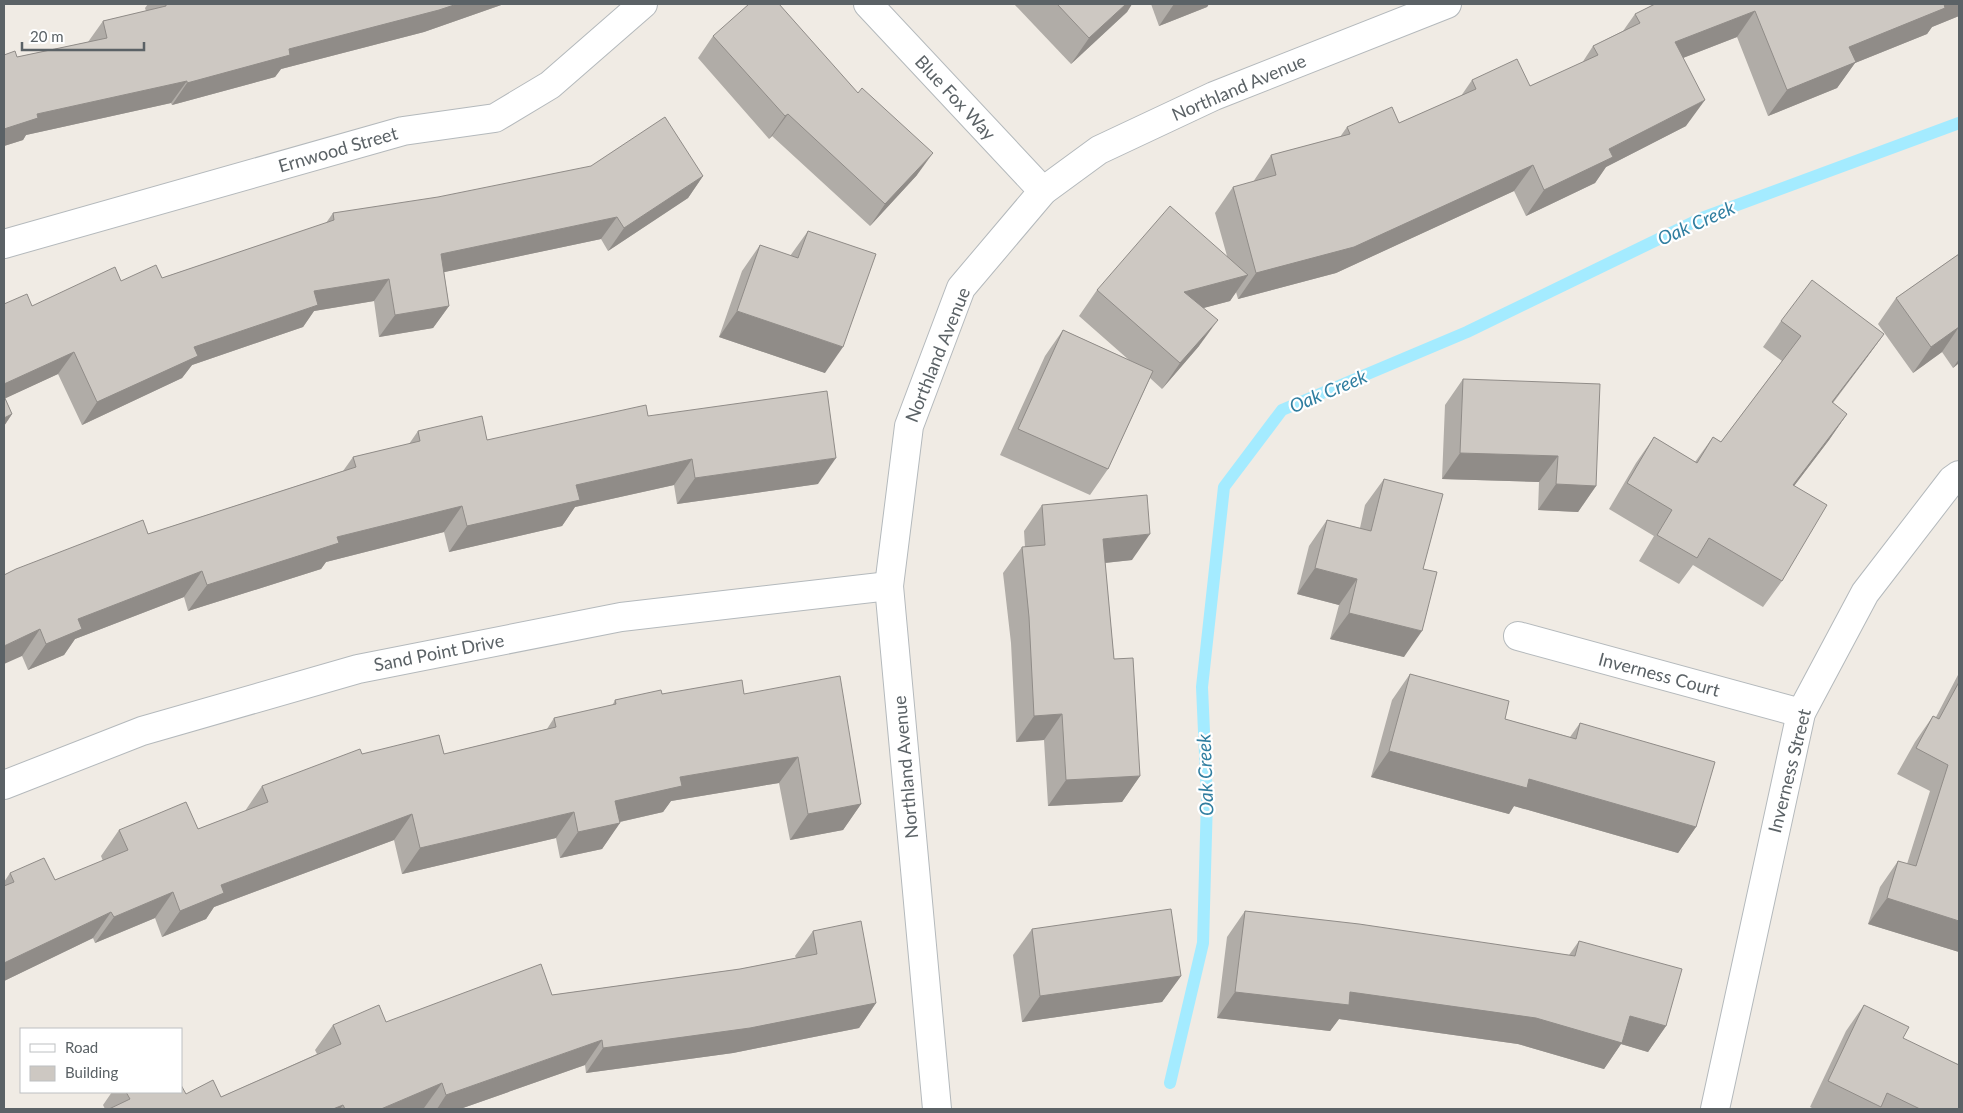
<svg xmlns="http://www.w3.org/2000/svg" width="1963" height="1113" font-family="Lato,sans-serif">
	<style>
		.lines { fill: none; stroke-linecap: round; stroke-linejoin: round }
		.stream { stroke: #a4ebff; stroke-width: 12 }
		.street-casing { stroke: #b4b9bc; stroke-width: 30 }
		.street { stroke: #fff; stroke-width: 28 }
		.wall { fill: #b0aca7 }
		.shaded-wall { fill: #908c88 }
		.building { fill: #cdc8c2; stroke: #908c88 }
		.labels { text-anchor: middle; stroke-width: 4.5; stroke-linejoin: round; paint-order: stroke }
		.street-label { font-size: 18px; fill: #5b6266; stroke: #fff }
		.water-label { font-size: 19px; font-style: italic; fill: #307ea0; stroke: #fff }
	</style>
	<rect width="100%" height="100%" fill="#f0ebe4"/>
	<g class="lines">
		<polyline class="stream" points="1170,1083 1203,943 1207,799 1202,687 1224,487 1282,410 1467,332 1702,218 1959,123"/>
		<g class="street-casing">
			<g id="street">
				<polyline points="868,4 1043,191"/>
				<polyline points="4,244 403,131 495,118 550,85 643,4"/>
				<polyline points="1518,636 1801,713"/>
				<polyline points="4,785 142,731 358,669 621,617 889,586"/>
				<polyline points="937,1109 889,586 909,426 961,288 1043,191 1099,150 1214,96 1447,4"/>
				<polyline points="1715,1109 1801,713 1865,593 1952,480 1959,475"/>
			</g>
		</g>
		<use href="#street" class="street"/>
	</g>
	<g class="wall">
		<polygon points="148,4 504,4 424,32 281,69 275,77 172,105 171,103 26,135 23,140 4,146 4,55 17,57 88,42 103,21 146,11 145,8"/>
		<polygon points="1014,4 1132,4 1127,12 1071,64"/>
		<polygon points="1151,4 1209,4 1207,7 1159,26"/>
		<polygon points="1959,4 1959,16 1932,27 1927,34 1855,63 1837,88 1768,116 1737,37 1683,58 1686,126 1606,167 1595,183 1526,216 1514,191 1336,273 1238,299 1236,292 1230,301 1203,308 1199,346 1162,389 1150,378 1108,469 1090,495 1000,455 1045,356 1063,330 1129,360 1079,316 1097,290 1227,256 1215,213 1233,187 1253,182 1271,155 1340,137 1347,127 1399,123 1461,96 1472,80 1530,86 1582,63 1593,46 1623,31 1635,14"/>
		<polygon points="713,36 917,175 870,226 772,136 769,139 698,58"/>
		<polygon points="703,176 688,198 608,251 601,239 444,272 449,306 433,328 379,337 374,301 314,311 303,327 192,365 182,378 82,425 58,374 5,398 12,414 4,426 4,304 32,306 121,281 162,278 326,223 333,213"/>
		<polygon points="808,231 825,373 719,337 742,271 760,245 790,256"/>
		<polygon points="1959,254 1959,363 1953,368 1942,352 1913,373 1878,324 1896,298"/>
		<polygon points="1781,321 1884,334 1865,360 1833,403 1847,414 1829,440 1794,486 1782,581 1763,607 1693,565 1679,584 1639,561 1654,536 1609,509 1636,463 1654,437 1695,462 1713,437 1721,442 1782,361 1763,347"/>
		<polygon points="1463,379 1596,486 1578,512 1538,510 1539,482 1442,479 1445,405"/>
		<polygon points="648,416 818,484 677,504 674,485 575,507 562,526 449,552 444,532 326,562 321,569 188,611 184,597 75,639 64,655 28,670 22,656 4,575 148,534 343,471 353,457 409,444 418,431 487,440"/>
		<polygon points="1384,479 1423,569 1404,657 1330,639 1339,605 1297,594 1309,546 1327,520 1360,528 1365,505"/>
		<polygon points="1042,505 1132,560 1105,563 1114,659 1140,776 1122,802 1048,806 1044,740 1016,742 1011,643 1003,573 1022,547 1025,547 1024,531"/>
		<polygon points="1959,673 1959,952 1868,924 1880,887 1898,861 1907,864 1930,791 1897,774 1915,742 1933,716 1936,717"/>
		<polygon points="1410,674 1505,719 1570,737 1580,723 1696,827 1678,853 1514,806 1509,814 1371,777 1392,700"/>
		<polygon points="662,694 744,694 861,804 843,830 790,840 779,783 671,801 663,812 620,822 602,849 560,858 556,838 402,874 394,840 214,907 206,919 162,937 155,918 95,943 93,938 4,981 4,882 10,873 55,880 103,861 101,856 119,830 198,829 245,811 262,786 362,754 444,754 547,729 554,718 612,706 615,700"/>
		<polygon points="1245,911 1569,955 1579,941 1666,1026 1648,1052 1621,1044 1604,1069 1518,1044 1339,1019 1330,1031 1217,1018 1227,937"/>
		<polygon points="1032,929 1181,976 1162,1002 1022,1022 1013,955"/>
		<polygon points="813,931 876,1003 859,1028 733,1053 586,1073 585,1065 460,1109 425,1109 424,1108 421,1109 105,1109 103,1105 112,1092 181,1092 186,1094 221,1097 317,1054 315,1050 333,1025 386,1022 552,995 740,969 796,958 795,956"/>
		<polygon points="1864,1005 1903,1038 1959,1109 1814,1109 1810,1107 1846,1031"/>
	</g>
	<g class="shaded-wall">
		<polygon points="457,4 504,4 424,32 281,69 275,77 172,105 187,83 289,49"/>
		<polygon points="1126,4 1132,4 1127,12 1071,64 1089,38"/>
		<polygon points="1174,4 1209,4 1207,7 1159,26"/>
		<polygon points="1944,4 1959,4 1959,16 1932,27 1927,34 1855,63 1837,88 1768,116 1787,90 1849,47"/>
		<polygon points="1755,11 1737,37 1657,68 1675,42"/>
		<polygon points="187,81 171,103 26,135 23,140 4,146 4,129 37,114"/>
		<polygon points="1705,100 1686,126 1606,167 1595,183 1526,216 1544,190 1609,149"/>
		<polygon points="788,114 772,136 769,139 785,116"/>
		<polygon points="933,153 917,175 870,226 885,204"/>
		<polygon points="1533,165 1514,191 1336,273 1238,299 1256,273"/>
		<polygon points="703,176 688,198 608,251 624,228"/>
		<polygon points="617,217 601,239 426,276 441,254"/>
		<polygon points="1248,275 1230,301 1166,318 1184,292"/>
		<polygon points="389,279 374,301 314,311 303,327 192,365 182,378 82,425 97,402 194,347 314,291"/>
		<polygon points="449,306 433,328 379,337 395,315"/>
		<polygon points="737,311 843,347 825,373 719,337"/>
		<polygon points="1218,320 1199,346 1162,389 1180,363"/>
		<polygon points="1959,327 1942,352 1913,373 1931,347"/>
		<polygon points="1884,334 1865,360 1813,428 1832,402"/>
		<polygon points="74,352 58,374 4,399 4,384"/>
		<polygon points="1959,359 1959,363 1953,368"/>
		<polygon points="12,414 4,426 4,418"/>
		<polygon points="1847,414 1829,440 1775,511 1793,485"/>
		<polygon points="1460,453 1558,456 1539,482 1442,479"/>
		<polygon points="836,458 818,484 677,504 695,478"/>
		<polygon points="692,459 674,485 575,507 562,526 449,552 467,526 576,485"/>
		<polygon points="1556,484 1596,486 1578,512 1538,510"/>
		<polygon points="462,506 444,532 326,562 321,569 188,611 207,585 337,537"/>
		<polygon points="1150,534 1132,560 1085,565 1103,539"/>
		<polygon points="1315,568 1357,579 1339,605 1297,594"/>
		<polygon points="202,571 184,597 75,639 64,655 28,670 46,644 78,619"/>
		<polygon points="1349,613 1422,631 1404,657 1330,639"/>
		<polygon points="40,629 22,656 4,664 4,646"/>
		<polygon points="1062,714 1044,740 1016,742 1034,716"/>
		<polygon points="1389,751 1529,779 1696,827 1678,853 1514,806 1509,814 1371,777"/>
		<polygon points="798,757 779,783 671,801 663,812 597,827 615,801 680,777"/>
		<polygon points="1140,776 1122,802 1048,806 1066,780"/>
		<polygon points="861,804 843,830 790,840 808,814"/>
		<polygon points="574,812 556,838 402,874 420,848"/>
		<polygon points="412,814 394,840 214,907 206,919 162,937 180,911 221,885"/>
		<polygon points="620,823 602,849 560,858 578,832"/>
		<polygon points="173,892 155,918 95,943 114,917"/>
		<polygon points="1887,898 1959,921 1959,952 1868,924"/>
		<polygon points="111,912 93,938 4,981 4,963"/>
		<polygon points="1181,976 1162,1002 1022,1022 1040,996"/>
		<polygon points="1235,992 1350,992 1630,1016 1666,1026 1648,1052 1621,1044 1604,1069 1518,1044 1339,1019 1330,1031 1217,1018"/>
		<polygon points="876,1003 859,1028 733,1053 586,1073 603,1048"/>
		<polygon points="602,1040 585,1065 460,1109 437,1109 446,1095"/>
		<polygon points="442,1083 424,1108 421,1109 381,1109"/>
		<polygon points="343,1105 340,1109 333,1109"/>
	</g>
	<g class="building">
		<polygon points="166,4 457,4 439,10 289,49 290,55 187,83 187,81 37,114 38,118 4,129 4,55 15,51 17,57 107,38 103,21 166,6"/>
		<polygon points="749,4 779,4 858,93 862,88 933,153 885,204 788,114 785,116 713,36"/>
		<polygon points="1057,4 1126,4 1089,38"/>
		<polygon points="1655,4 1944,4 1945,8 1849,47 1856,62 1787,90 1755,11 1675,42 1705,100 1609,149 1613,157 1544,190 1533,165 1354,247 1256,273 1233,187 1276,175 1271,155 1350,134 1347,127 1392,107 1399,123 1476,89 1472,80 1517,59 1530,86 1598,55 1593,46 1640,23 1635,14"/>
		<polygon points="665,117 703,176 624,228 617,217 441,254 449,306 395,315 389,279 314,291 318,305 194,347 198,356 97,402 74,352 4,384 4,304 27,294 32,306 115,267 121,281 156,265 162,278 334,220 333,213 438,197 591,166"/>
		<polygon points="1170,206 1248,275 1184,292 1218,320 1180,363 1097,290"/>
		<polygon points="808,231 876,254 843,347 737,311 760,245 798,258"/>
		<polygon points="1959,254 1959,327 1931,347 1896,298"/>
		<polygon points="1812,280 1884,334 1832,402 1847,414 1793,485 1827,505 1782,581 1709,538 1697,558 1657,535 1672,510 1627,483 1654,437 1697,463 1713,437 1721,442 1801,336 1781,321"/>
		<polygon points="1063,330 1153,371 1108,469 1018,429"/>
		<polygon points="1463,379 1600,384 1596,486 1556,484 1558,456 1460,453"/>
		<polygon points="827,391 836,458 695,478 692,459 576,485 580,500 467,526 462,506 337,537 339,543 207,585 202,571 78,619 82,629 46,644 40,629 4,646 4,575 16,569 143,520 148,534 356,467 353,457 420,441 418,431 482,416 487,440 646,405 648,416"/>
		<polygon points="4,396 12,414 4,418"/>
		<polygon points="1384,479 1443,494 1423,569 1437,572 1422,631 1349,613 1357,579 1315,568 1327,520 1371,531"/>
		<polygon points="1147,495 1150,534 1103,539 1114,659 1133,658 1140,776 1066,780 1062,714 1034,716 1029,617 1022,547 1045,545 1042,505"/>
		<polygon points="1410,674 1509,701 1505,719 1576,739 1580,723 1715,762 1696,827 1529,779 1527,788 1389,751"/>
		<polygon points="840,676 861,804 808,814 798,757 680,777 682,786 615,801 620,823 578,832 574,812 420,848 412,814 221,885 224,893 180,911 173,892 114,917 111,912 4,963 4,886 14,882 10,873 44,858 55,880 128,850 119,830 186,802 198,829 268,802 262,786 360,749 362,754 439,735 444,754 556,727 554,718 616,704 615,700 661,690 662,694 742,680 744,694"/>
		<polygon points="1959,682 1959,921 1887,898 1898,861 1916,866 1948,765 1916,748 1933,716 1939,719"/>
		<polygon points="1171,909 1181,976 1040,996 1032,929"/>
		<polygon points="1245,911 1359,924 1575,956 1579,941 1682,969 1666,1026 1630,1016 1622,1043 1536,1018 1350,992 1349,1005 1235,992"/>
		<polygon points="861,921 876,1003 750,1028 603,1048 602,1040 446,1095 442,1083 381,1109 345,1109 343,1105 333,1109 109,1109 130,1099 126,1092 181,1092 181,1085 186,1094 213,1080 221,1097 341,1044 333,1025 379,1005 386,1022 541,964 552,995 740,969 817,954 813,931"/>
		<polygon points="1864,1005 1909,1027 1903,1038 1959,1065 1959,1109 1920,1109 1887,1093 1881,1107 1828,1081"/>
	</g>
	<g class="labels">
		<g class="street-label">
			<text transform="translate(1239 88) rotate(-23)" y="6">Northland Avenue</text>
			<text transform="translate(955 98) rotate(47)" y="6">Blue Fox Way</text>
			<text transform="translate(338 150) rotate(-16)" y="6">Ernwood Street</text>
			<text transform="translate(938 355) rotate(-68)" y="6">Northland Avenue</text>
			<text transform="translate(439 653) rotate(-11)" y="6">Sand Point Drive</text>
			<text transform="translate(1659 675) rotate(15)" y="6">Inverness Court</text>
			<text transform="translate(906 767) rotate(-95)" y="6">Northland Avenue</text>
			<text transform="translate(1790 771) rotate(-76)" y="6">Inverness Street</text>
		</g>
		<g class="water-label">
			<text transform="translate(1696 223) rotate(-24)" y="7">Oak Creek</text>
			<text transform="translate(1328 391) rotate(-23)" y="7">Oak Creek</text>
			<text transform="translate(1205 775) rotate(-92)" y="7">Oak Creek</text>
		</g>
	</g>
	<rect width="1963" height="1113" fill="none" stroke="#5b6266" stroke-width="10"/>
	<rect x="20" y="1028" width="162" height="65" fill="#ffffff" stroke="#bdc0c2"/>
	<rect x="30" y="1044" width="25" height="8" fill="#ffffff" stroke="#bdc0c2"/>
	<text x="65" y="1053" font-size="15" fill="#5b6266">Road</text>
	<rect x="30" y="1066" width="25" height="15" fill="#cdc8c2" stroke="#bdc0c2"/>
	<text x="65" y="1078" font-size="15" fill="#5b6266">Building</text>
	<path d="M22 42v8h122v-8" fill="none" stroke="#5b6266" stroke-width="2.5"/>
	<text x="30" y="42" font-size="15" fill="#5b6266" stroke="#ffffff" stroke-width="4" paint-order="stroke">20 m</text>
</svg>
